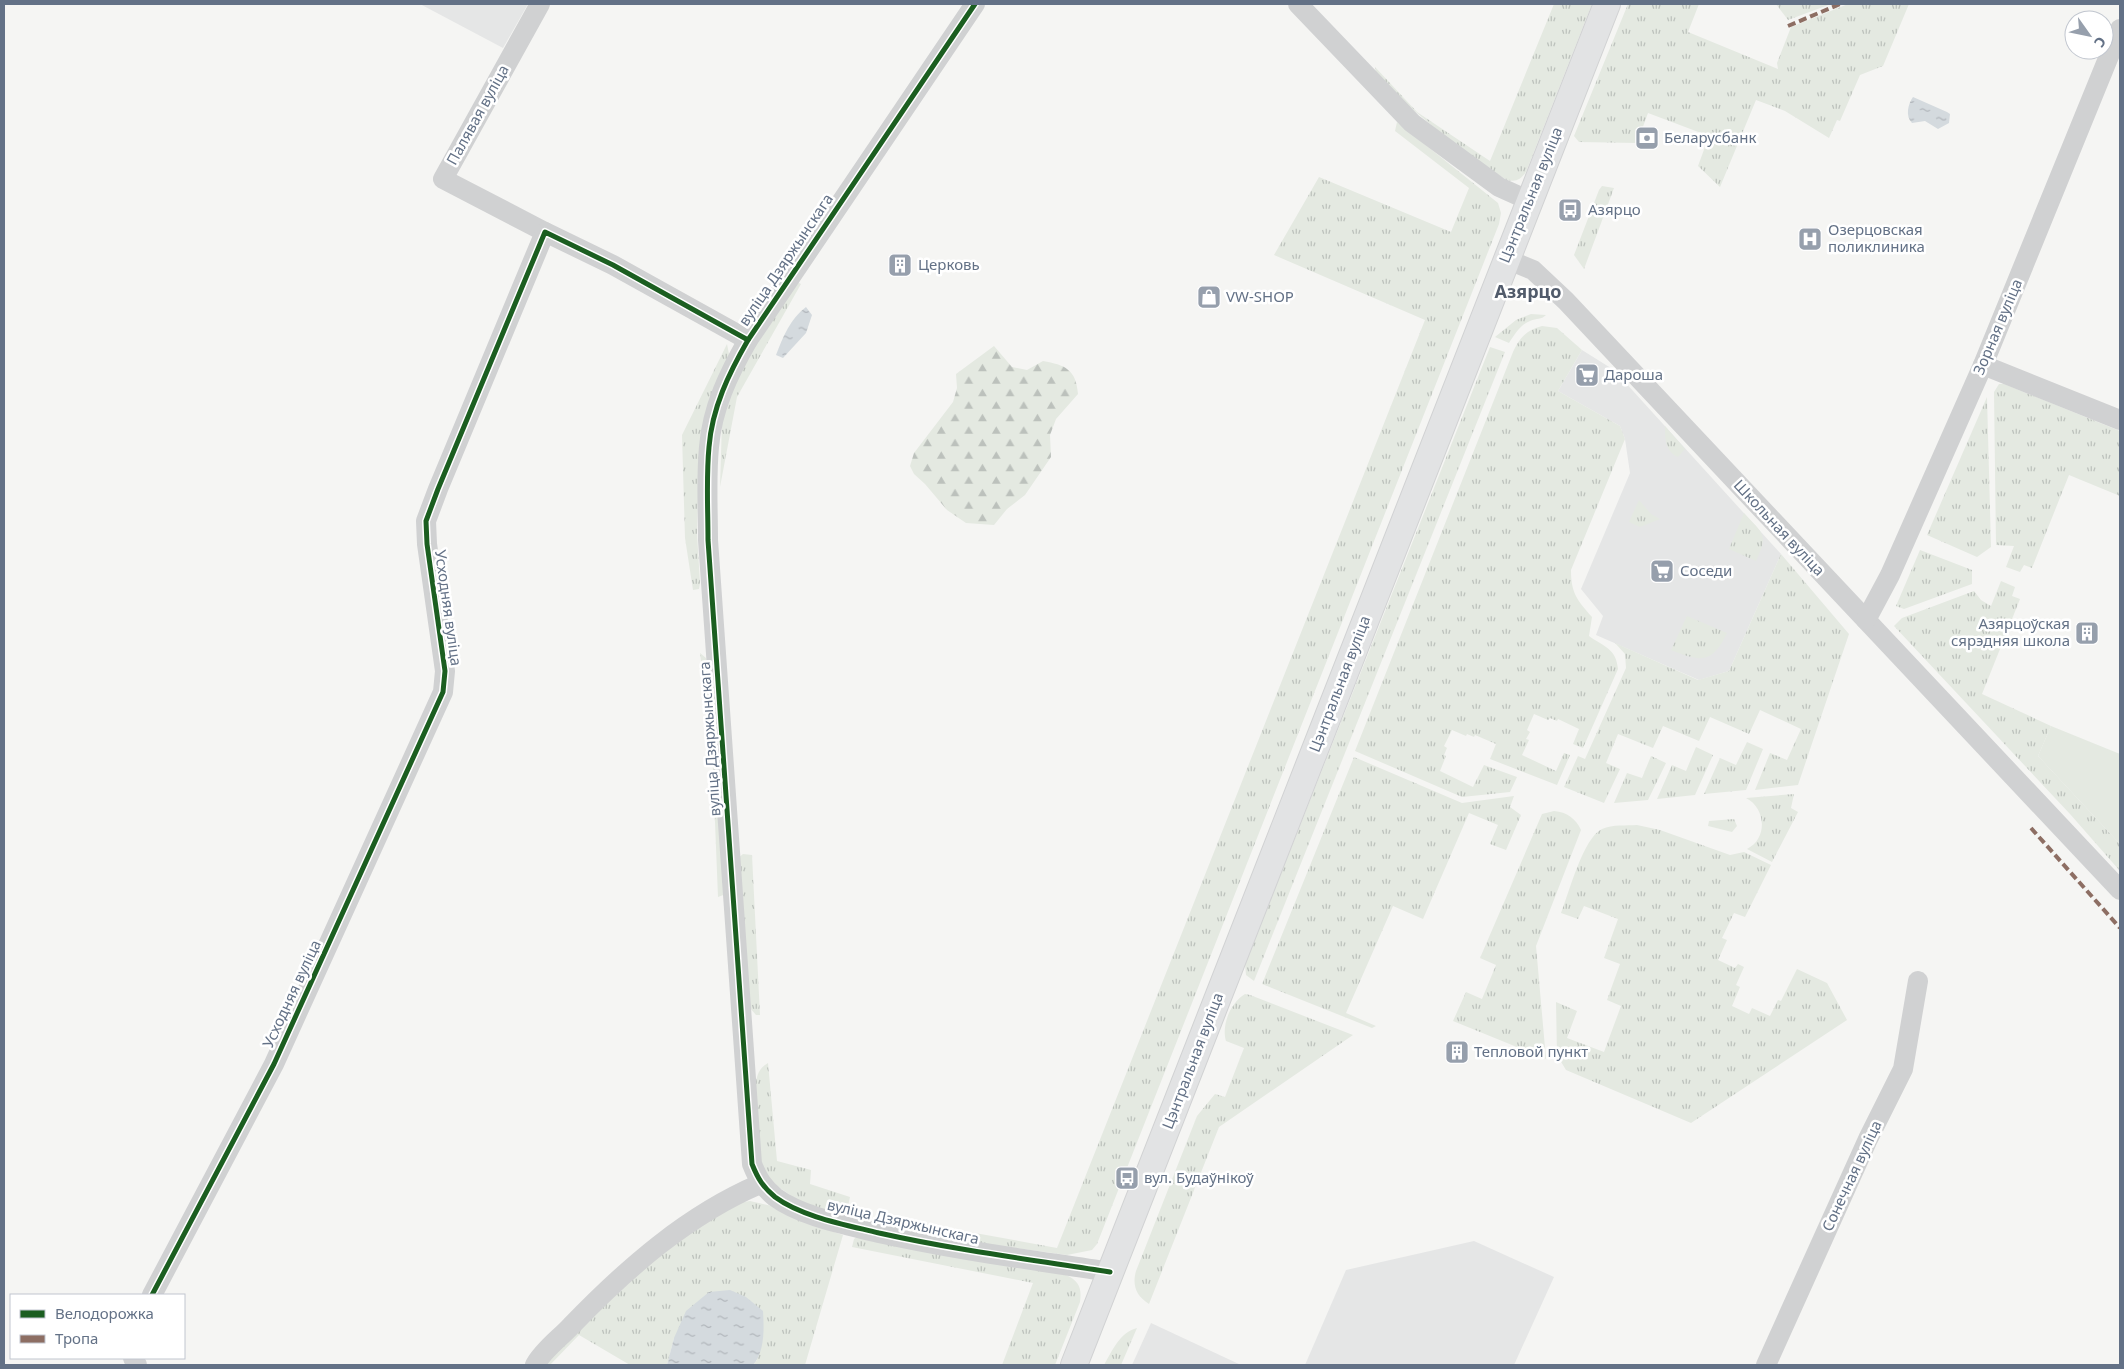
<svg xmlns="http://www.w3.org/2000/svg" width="2124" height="1369" font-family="'Noto Sans',sans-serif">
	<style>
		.built { fill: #e5e6e6 }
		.grass { fill: url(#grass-tufts) }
		.forest { fill: url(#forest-firs) }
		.park { fill: #e4e9e1 }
		.water { fill: url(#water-ripples) }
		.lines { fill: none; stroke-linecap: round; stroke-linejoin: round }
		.major-casing { stroke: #d1d2d3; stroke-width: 28 }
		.minor { stroke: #d0d1d2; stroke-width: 20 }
		.major { stroke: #e2e3e4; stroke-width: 26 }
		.quiet { stroke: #8d6e63; stroke-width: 4; stroke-dasharray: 8 4; stroke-linecap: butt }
		.cycleway-casing { stroke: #fff; stroke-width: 8 }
		.cycleway { stroke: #1b5e20; stroke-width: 5 }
		.labels { text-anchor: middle; stroke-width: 5; stroke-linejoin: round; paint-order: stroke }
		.street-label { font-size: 15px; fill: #637186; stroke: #fff }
		.poi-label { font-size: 15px; fill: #637186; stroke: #fff; text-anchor: start }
		.quarter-label { font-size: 18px; font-weight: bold; fill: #515b6b; stroke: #fff }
	</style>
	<defs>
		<pattern id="grass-tufts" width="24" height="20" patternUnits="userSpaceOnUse" patternTransform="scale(1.25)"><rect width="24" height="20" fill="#e4e9e1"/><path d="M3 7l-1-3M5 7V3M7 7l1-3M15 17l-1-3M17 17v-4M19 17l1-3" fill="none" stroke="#bcc1bc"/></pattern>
		<pattern id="forest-firs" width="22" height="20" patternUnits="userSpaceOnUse" patternTransform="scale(1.25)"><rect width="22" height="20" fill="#e4e9e1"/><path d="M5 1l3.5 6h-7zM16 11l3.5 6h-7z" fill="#bcc1bc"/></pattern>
		<pattern id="water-ripples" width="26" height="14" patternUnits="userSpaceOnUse" patternTransform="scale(1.25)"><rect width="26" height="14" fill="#d4dade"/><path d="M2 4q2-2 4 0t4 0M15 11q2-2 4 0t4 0" fill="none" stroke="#b0b5ba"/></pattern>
	</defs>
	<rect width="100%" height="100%" fill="#f5f5f3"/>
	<g class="built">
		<polygon points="420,4 528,4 503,48"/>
		<polygon points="1582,350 1614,370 1781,554 1729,671 1699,680 1596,635 1603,616 1581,589 1630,473 1625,439 1620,426 1558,391"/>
		<polygon points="1474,1241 1554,1277 1514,1365 1305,1365 1346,1270"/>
		<polygon points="1151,1323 1241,1365 1132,1365"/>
	</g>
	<g class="grass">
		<path d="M1554,4H1592L1526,172C1520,180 1516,182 1507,180L1469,157L1377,79L1375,67L1417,112L1490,161Z"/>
		<polygon points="1628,4 1699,4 1688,32 1778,69 1777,63 1791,27 1848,4 1909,4 1883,66 1860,75 1840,121 1837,120 1829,138 1785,111 1756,100 1720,187 1698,166 1709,136 1648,113 1637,143 1579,142 1574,136"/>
		<polygon points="1776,4 1831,4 1788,20"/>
		<polygon points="1397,122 1498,203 1501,213 1499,224 1097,1244 1092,1250 1067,1255 971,1242 964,1231 1057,1248 1425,320 1274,255 1319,177 1451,232 1469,188 1395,131"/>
		<polygon points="1602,186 1614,188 1584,269 1574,255 1599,190"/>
		<polygon points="795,281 801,284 737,397 720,487 722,422 737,374"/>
		<path d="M1531,314L1546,315C1541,320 1537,318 1530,321C1520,325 1515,334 1509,343L1495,337L1516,320Z"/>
		<path d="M1542,326L1557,328L1582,350L1558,391L1620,426L1625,439L1571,570C1571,593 1577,600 1592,617L1589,636C1604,647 1616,648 1618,669L1583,748L1573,744L1579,729L1558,719L1557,721L1550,718L1548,720L1534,714L1527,730L1530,732L1526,739L1529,740L1522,755L1556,771L1564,753L1570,755L1557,785L1490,759L1496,744L1475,735L1474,737L1467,734L1466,736L1452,730L1444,746L1447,748L1444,755L1446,756L1440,771L1473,787L1484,765L1517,777L1510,792L1462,797L1355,751L1513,352C1520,337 1527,330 1542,326Z"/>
		<polygon points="727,344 729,354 699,462 697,533 700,583 699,589 693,590 685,538 682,435"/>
		<polygon points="1490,347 1505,352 1254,981 1246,975 1245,964"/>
		<polygon points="1999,384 2004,384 2120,431 2120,496 2069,475 2032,568 2024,565 2020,572 2006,567 2014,546 1996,545 1994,392"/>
		<polygon points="1987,397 1991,547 1977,557 1927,535"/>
		<path d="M1665,426L1685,449L1678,457C1665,452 1665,438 1665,426Z"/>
		<polygon points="1639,500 1651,514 1660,519 1640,527 1629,522"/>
		<path d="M1744,513C1763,534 1769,534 1756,561L1729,549Z"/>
		<polygon points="1920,550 1972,570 1972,584 1904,609 1896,606"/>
		<polygon points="1781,554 1849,634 1798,785 1755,790 1770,753 1787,760 1801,729 1760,710 1749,734 1710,717 1699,741 1663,726 1653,748 1618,734 1606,763 1620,769 1604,803 1564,787 1578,756 1585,759 1626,668 1625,654 1615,643 1698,680 1729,671"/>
		<polygon points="2001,581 2015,587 2012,596 2020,599 1982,694 2051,726 2038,756 2120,844 2120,871 2070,814 1894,626 1902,618 1974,591 1981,600 1991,606"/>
		<path d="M1687,616L1727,633C1712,664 1701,662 1671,650Z"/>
		<polygon points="700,653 706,658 709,667 726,894 718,897 712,747"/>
		<polygon points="1747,742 1763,749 1746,790 1704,794 1720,758 1736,765"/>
		<polygon points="1696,747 1713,755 1695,795 1657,799 1672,765 1686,771"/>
		<polygon points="1651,756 1666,763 1648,800 1614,803 1627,773 1642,778"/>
		<polygon points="1354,757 1462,803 1514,796 1510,807 1521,815 1506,850 1490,844 1498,825 1469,813 1423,919 1393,906 1346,1013 1376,1026 1372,1028 1262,984"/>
		<path d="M1794,794L1791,808L1798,812L1772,862L1747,849C1768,839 1766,808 1746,798Z"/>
		<path d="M1554,811C1567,812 1576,819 1581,830L1536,946L1546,1059L1453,1021L1466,992L1482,999L1496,965L1480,958L1542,814Z"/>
		<polygon points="1734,819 1737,826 1732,832 1708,826 1709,821"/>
		<path d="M1637,825L1660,830L1730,855L1744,852L1771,865L1745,917L1734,913L1722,938L1727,940L1718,960L1735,968L1738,964L1744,967L1736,985L1740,987L1732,1006L1749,1014L1752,1008L1770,1016L1778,1000L1781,1001L1797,969L1827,983L1847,1020L1691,1123L1566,1070L1557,1055L1556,1002L1577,1011L1567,1038L1604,1052L1621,1006L1607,1000L1620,964L1604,958L1618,919L1584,906L1578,919L1561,913C1569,893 1583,838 1602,829C1613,824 1626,826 1637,825Z"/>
		<polygon points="743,854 752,855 760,1015 756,1015 750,1008 738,858"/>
		<path d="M1245,994L1250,995L1353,1035L1219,1127L1149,1304C1136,1296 1132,1285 1136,1271L1197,1116L1215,1094L1225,1097L1244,1048L1226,1041C1221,1025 1231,1002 1245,994Z"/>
		<path d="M768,1063L777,1161L811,1170L810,1184L850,1197L847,1211L844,1215L802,1203L777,1186L770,1179L761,1164L755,1087C757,1076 758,1069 768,1063Z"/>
		<polygon points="750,1201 772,1206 807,1223 843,1235 805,1365 753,1365 757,1360 674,1338 667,1365 630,1365 579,1335 550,1365 543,1365 553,1353 673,1242 738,1203"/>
		<path d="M858,1236L1066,1275C1079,1281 1082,1288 1080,1302L1055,1365H1002L1033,1283L852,1247L854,1239Z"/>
		<path d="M1137,1328L1121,1365H1104C1112,1351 1120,1332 1137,1328Z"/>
	</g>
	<path class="forest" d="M994,346L1012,367L1027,370L1043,361C1065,365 1076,369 1078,394L1056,419L1050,435L1051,457L1025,495L1007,509L994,525L966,523L947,510L925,484L914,474L910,466L914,453L953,402L957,388L956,374Z"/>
	<polygon class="park" points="2051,726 2120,754 2120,844 2038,756"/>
	<g class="water">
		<path d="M1913,97L1947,112L1950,114L1949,123L1938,129L1925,121L1912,123C1905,116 1908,104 1913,97Z"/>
		<path d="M806,307L812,315L806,333L783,358L776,355C783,337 790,319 806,307Z"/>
		<path d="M730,1290L746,1297L763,1311C764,1329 765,1351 753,1365H667L674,1338L686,1311L709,1292Z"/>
	</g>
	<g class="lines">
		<g class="major-casing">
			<polyline id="major" points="1074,1365 1607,4"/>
		</g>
		<g class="minor">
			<polyline points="540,4 443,179 545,232"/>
			<path d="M975,4L748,340C729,373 712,408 709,447C706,478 708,509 708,540L752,1164C758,1179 763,1187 775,1197C802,1217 847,1225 879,1233C955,1250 1033,1260 1110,1272"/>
			<polyline points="1298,4 1412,123 1499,187 1530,201"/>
			<polyline points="1506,259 1533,270 1566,301 2120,890"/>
			<polyline points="1983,365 2120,420"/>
			<polyline points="1866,620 1890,575 1983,365 2120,29"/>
			<polyline points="152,1295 274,1064 443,692 445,671 427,544 426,521 438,489 545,232 613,265 748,340"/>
			<polyline points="133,1358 137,1365"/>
			<path d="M535,1365C543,1350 560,1338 571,1326C626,1269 687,1215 760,1184"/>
			<polyline points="1766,1365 1868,1139 1903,1069 1918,981"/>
		</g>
		<use href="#major" class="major"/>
		<g class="quiet">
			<polyline points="1788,26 1840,4"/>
			<polyline points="2031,828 2120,928"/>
		</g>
		<g class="cycleway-casing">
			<g id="cycleway">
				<path d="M975,4L748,340C729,373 712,408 709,447C706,478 708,509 708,540L752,1164C758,1179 763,1187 775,1197C802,1217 847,1225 879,1233C955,1250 1033,1260 1110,1272"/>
				<polyline points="152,1295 274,1064 443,692 445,671 427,544 426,521 438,489 545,232 613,265 748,340"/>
			</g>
		</g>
		<use href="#cycleway" class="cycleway"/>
	</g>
	<defs>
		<g id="bank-square" transform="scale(1.25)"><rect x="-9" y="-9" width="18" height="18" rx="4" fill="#969fac" stroke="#fff"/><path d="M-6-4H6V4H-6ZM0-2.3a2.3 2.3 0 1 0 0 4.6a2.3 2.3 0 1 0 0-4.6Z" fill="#fff"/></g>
		<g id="bus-square" transform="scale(1.25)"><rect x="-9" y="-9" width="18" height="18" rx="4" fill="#969fac" stroke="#fff"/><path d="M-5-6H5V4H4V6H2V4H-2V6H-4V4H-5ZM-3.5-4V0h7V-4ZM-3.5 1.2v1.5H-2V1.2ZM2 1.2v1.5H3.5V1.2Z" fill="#fff"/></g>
		<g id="hospital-square" transform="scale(1.25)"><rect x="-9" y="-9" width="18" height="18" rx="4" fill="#969fac" stroke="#fff"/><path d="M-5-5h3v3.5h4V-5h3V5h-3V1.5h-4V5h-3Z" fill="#fff"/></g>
		<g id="building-square" transform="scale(1.25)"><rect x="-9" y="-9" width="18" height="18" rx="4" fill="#969fac" stroke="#fff"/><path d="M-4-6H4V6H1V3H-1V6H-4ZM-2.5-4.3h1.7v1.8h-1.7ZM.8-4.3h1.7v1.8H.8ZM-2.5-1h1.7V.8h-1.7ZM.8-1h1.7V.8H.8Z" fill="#fff"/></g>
		<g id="shop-square" transform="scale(1.25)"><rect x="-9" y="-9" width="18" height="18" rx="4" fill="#969fac" stroke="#fff"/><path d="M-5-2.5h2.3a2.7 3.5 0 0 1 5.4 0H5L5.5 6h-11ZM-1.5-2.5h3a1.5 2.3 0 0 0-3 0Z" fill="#fff"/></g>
		<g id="supermarket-square" transform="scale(1.25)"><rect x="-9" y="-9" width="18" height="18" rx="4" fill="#969fac" stroke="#fff"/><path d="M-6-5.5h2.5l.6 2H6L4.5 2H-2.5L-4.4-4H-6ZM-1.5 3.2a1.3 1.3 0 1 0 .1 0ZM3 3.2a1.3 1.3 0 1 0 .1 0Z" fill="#fff"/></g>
	</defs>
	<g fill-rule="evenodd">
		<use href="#bank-square" x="1647" y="138"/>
		<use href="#bus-square" x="1570" y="210"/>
		<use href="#hospital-square" x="1810" y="239"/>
		<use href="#building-square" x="900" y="265"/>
		<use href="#shop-square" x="1209" y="297"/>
		<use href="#supermarket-square" x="1587" y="375"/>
		<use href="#supermarket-square" x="1662" y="571"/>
		<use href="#building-square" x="2087" y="633"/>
		<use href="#building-square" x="1457" y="1052"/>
		<use href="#bus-square" x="1127" y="1178"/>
	</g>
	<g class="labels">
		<g class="street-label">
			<text transform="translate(478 115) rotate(-61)" y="5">Палявая вуліца</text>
			<text transform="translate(1531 195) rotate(-68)" y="5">Цэнтральная вуліца</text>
			<text transform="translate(786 260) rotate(-56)" y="5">вуліца Дзяржынскага</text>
			<text transform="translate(1998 327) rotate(-67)" y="5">Зорная вуліца</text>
			<text transform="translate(1779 528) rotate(47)" y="5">Школьная вуліца</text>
			<text transform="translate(448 608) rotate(82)" y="5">Усходняя вуліца</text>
			<text transform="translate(1340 684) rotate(-69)" y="5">Цэнтральная вуліца</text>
			<text transform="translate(710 739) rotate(-94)" y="5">вуліца Дзяржынскага</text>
			<text transform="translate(292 994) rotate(-65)" y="5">Усходняя вуліца</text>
			<text transform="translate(1193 1061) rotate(-69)" y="5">Цэнтральная вуліца</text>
			<text transform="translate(1852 1176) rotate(-65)" y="5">Сонечная вуліца</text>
			<text transform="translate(903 1222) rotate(13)" y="5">вуліца Дзяржынскага</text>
		</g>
		<g class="poi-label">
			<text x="1664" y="143">Беларусбанк</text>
			<text x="1588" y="215">Азярцо</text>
			<text x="1828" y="235">Озерцовская<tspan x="1828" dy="17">поликлиника</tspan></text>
			<text x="918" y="270">Церковь</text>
			<text x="1226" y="302">VW-SHOP</text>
			<text x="1604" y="380">Дароша</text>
			<text x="1680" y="576">Соседи</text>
			<text x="2070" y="629" text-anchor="end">Азярцоўская<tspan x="2070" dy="17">сярэдняя школа</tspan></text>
			<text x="1474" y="1057">Тепловой пункт</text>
			<text x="1144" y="1183">вул. Будаўнікоў</text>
		</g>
		<g class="quarter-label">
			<text x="1528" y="298">Азярцо</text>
		</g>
	</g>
	<rect width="2124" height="1369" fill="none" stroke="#637186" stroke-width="10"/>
	<rect x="10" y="1294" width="175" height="65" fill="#ffffff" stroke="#c1c6cf"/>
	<rect x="20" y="1310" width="25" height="8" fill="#1b5e20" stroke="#c1c6cf"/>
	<text x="55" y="1319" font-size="15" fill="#637186">Велодорожка</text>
	<rect x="20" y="1335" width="25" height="8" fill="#8d6e63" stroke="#c1c6cf"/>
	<text x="55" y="1344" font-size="15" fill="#637186">Тропа</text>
	<g transform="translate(2089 35) rotate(123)"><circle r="24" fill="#ffffff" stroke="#c1c6cf"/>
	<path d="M0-4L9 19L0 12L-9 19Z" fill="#969fac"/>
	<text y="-8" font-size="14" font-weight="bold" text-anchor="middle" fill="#637186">С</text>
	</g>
</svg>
